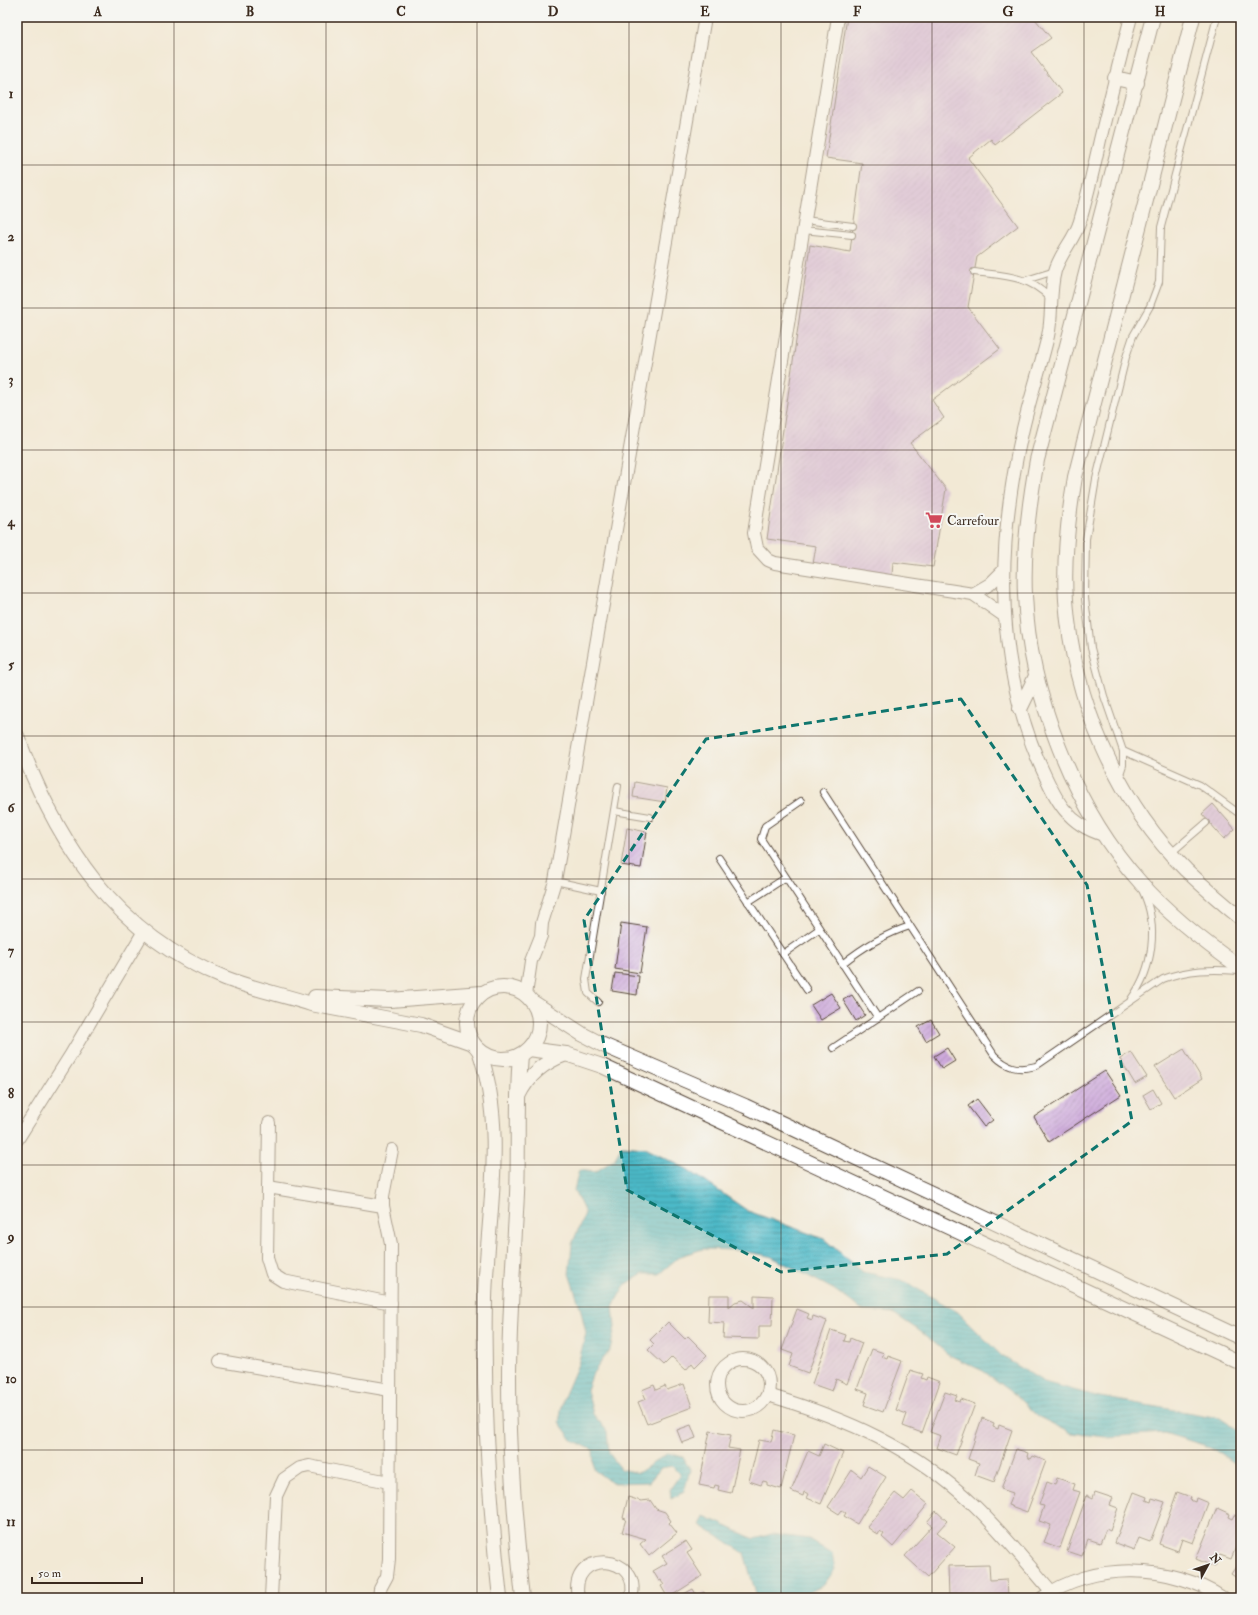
<svg xmlns="http://www.w3.org/2000/svg" width="1258" height="1615" font-family="'IM FELL Double Pica',serif">
	<style>
		.water { fill: url(#water-rules); stroke: #447273 }
		.building { fill: url(#building-hatch) }
		.lines { fill: none; stroke-linecap: round; stroke-linejoin: round }
		.service-casing { stroke: #56473a; stroke-width: 8 }
		.minor-casing { stroke: #56473a; stroke-width: 14 }
		.tertiary-casing { stroke: #56473a; stroke-width: 16 }
		.service { stroke: #fff; stroke-width: 6 }
		.minor { stroke: #fff; stroke-width: 12 }
		.tertiary { stroke: #fff; stroke-width: 14 }
		.marked { fill: none; stroke: #0f766e; stroke-width: 3; stroke-dasharray: 8 5; stroke-linejoin: round }
		.grid { fill: none; stroke: #3b2a1e; stroke-width: 1; stroke-opacity: 0.55 }
		.labels { text-anchor: middle; stroke-width: 4; stroke-linejoin: round; paint-order: stroke }
		.poi-label { font-size: 13px; fill: #3b2a1e; stroke: #f6f6f2; text-anchor: start }
		.neatline { fill: none; stroke: #3b2a1e; stroke-width: 1.5 }
		.grid-label { font-size: 13px; text-anchor: middle; font-weight: bold; fill: #3b2a1e }
	</style>
	<defs>
		<pattern id="water-rules" width="6" height="5" patternUnits="userSpaceOnUse"><rect width="6" height="5" fill="#4cb9c8"/><path d="M0 2.5h6" fill="none" stroke="#4097a2"/></pattern>
		<pattern id="building-hatch" width="6" height="6" patternUnits="userSpaceOnUse"><rect width="6" height="6" fill="#cda9db"/><path d="M-1 1l2-2M0 6l6-6M5 7l2-2" fill="none" stroke="#a88ab1"/></pattern>
	</defs>
	<rect width="100%" height="100%" fill="#f6f6f2"/>
	<filter id="ink" filterUnits="userSpaceOnUse"><feTurbulence type="fractalNoise" baseFrequency=".025" numOctaves="2"/><feDisplacementMap in="SourceGraphic" scale="8" xChannelSelector="R" yChannelSelector="G"/><feConvolveMatrix kernelMatrix="1 2 1 2 8 2 1 2 1" color-interpolation-filters="sRGB"/></filter>
	<filter id="wash" filterUnits="userSpaceOnUse"><feTurbulence type="fractalNoise" baseFrequency=".012" numOctaves="4" result="noise"/><feDisplacementMap in="SourceGraphic" scale="16" xChannelSelector="R" yChannelSelector="G"/><feGaussianBlur stdDeviation="0.9" result="paint"/><feColorMatrix in="noise" values="0 0 0 0 0 0 0 0 0 0 0 0 0 0 0 0 0 1.4 0 .05"/><feComposite in="paint" operator="in"/></filter>
	<g filter="url(#wash)">
		<rect width="100%" height="100%" fill="#f2e9d6"/>
		<g class="water">
			<polygon points="622,1146 644,1148 687,1169 748,1211 824,1239 863,1272 902,1280 958,1312 1002,1356 1044,1382 1100,1397 1220,1418 1241,1432 1241,1468 1210,1447 1164,1433 1106,1437 1071,1433 1037,1416 1013,1393 983,1371 949,1355 921,1332 893,1313 864,1311 833,1289 770,1256 733,1250 703,1249 680,1256 659,1274 643,1274 625,1285 613,1306 615,1327 610,1350 593,1373 587,1390 593,1414 607,1431 609,1453 621,1469 638,1473 668,1453 683,1457 690,1470 684,1492 671,1499 670,1489 680,1475 672,1466 661,1468 649,1482 612,1483 594,1470 593,1450 572,1440 559,1422 563,1399 578,1364 586,1333 580,1307 569,1274 572,1244 585,1213 574,1190 579,1170 595,1172 614,1160"/>
			<polygon points="704,1516 754,1539 772,1534 809,1539 832,1554 835,1569 824,1585 806,1594 805,1598 757,1598 744,1553 700,1525"/>
		</g>
		<g id="blocks">
			<g class="building">
				<polygon points="847,17 1037,17 1035,19 1051,38 1031,52 1062,93 995,145 991,139 968,158 1018,226 977,257 968,307 1000,349 932,400 944,418 910,443 946,489 933,567 893,562 892,575 813,564 816,546 767,539 810,245 850,252 852,235 862,163 826,158"/>
				<polygon points="635,782 667,788 665,802 633,797"/>
				<polygon points="1213,804 1235,829 1224,839 1202,814"/>
				<polygon points="627,828 647,832 641,868 621,865"/>
				<polygon points="621,923 647,927 640,973 615,969"/>
				<polygon points="615,973 639,976 637,995 612,991"/>
				<polygon points="831,993 841,1008 821,1020 811,1005"/>
				<polygon points="852,995 865,1015 856,1021 843,1000"/>
				<polygon points="931,1020 939,1033 926,1041 918,1027"/>
				<polygon points="947,1048 955,1061 942,1069 934,1056"/>
				<polygon points="1184,1049 1202,1079 1174,1097 1155,1067"/>
				<polygon points="1131,1052 1147,1077 1135,1084 1120,1059"/>
				<polygon points="1105,1071 1121,1095 1049,1142 1034,1117"/>
				<polygon points="1153,1089 1161,1103 1151,1109 1143,1095"/>
				<polygon points="977,1099 993,1120 984,1127 968,1106"/>
				<polygon points="709,1295 729,1295 729,1307 735,1302 743,1300 754,1308 754,1295 773,1296 772,1326 759,1326 759,1339 723,1338 724,1323 708,1322"/>
				<polygon points="797,1309 809,1314 807,1318 812,1320 813,1316 827,1321 808,1373 789,1366 793,1354 782,1350"/>
				<polygon points="668,1322 685,1339 688,1336 707,1355 695,1367 692,1363 686,1370 672,1357 664,1365 648,1350 654,1344 650,1340"/>
				<polygon points="831,1330 846,1335 844,1341 849,1342 850,1338 862,1343 847,1384 836,1379 832,1391 812,1384"/>
				<polygon points="872,1349 884,1353 882,1357 887,1359 888,1356 902,1361 883,1412 864,1405 868,1393 857,1389"/>
				<polygon points="910,1370 923,1374 921,1378 926,1380 927,1377 940,1382 922,1433 903,1426 907,1414 896,1410"/>
				<polygon points="684,1384 692,1407 647,1424 638,1402 646,1399 642,1390 654,1385 656,1390 665,1386 667,1390"/>
				<polygon points="945,1392 957,1396 955,1400 960,1402 961,1399 975,1404 956,1455 937,1448 941,1436 930,1432"/>
				<polygon points="982,1418 994,1423 993,1427 998,1429 999,1425 1012,1430 994,1482 975,1475 979,1463 968,1459"/>
				<polygon points="691,1425 696,1438 682,1443 677,1430"/>
				<polygon points="774,1430 794,1435 781,1489 767,1485 767,1482 763,1481 761,1485 749,1481 759,1440 771,1442"/>
				<polygon points="710,1431 731,1435 728,1448 740,1450 731,1493 718,1490 719,1486 715,1485 714,1488 699,1485"/>
				<polygon points="824,1444 843,1453 821,1504 807,1498 809,1494 804,1492 803,1496 791,1491 808,1451 819,1456"/>
				<polygon points="1016,1449 1028,1453 1027,1457 1031,1459 1033,1456 1046,1461 1027,1512 1008,1505 1013,1493 1001,1489"/>
				<polygon points="868,1466 886,1477 857,1524 844,1516 846,1513 842,1510 839,1514 828,1507 852,1470 861,1477"/>
				<polygon points="1057,1478 1075,1484 1073,1490 1080,1492 1060,1548 1044,1542 1051,1525 1039,1521 1044,1506 1039,1505 1047,1482 1055,1485"/>
				<polygon points="912,1491 928,1504 893,1547 882,1537 884,1534 880,1531 878,1535 867,1527 895,1493 904,1500"/>
				<polygon points="1095,1492 1113,1498 1110,1505 1118,1508 1110,1531 1106,1529 1100,1543 1088,1539 1082,1556 1067,1551 1087,1495 1093,1498"/>
				<polygon points="1134,1492 1147,1497 1146,1500 1151,1502 1152,1498 1165,1502 1150,1542 1139,1538 1134,1550 1115,1543"/>
				<polygon points="1177,1492 1191,1497 1190,1500 1195,1502 1196,1498 1208,1503 1193,1543 1182,1539 1178,1551 1159,1544"/>
				<polygon points="628,1497 641,1501 650,1500 656,1509 665,1512 671,1521 669,1523 677,1533 649,1556 640,1544 646,1539 622,1532 626,1519 623,1518"/>
				<polygon points="1217,1508 1230,1514 1229,1517 1233,1519 1235,1515 1241,1517 1241,1535 1231,1559 1220,1555 1215,1567 1196,1559"/>
				<polygon points="936,1511 947,1521 937,1532 955,1547 928,1577 905,1556 932,1526 927,1522"/>
				<polygon points="686,1541 692,1550 687,1553 702,1576 668,1598 661,1586 664,1584 661,1580 659,1581 653,1571 667,1563 662,1556"/>
				<polygon points="1241,1559 1241,1581 1231,1574"/>
				<polygon points="989,1565 990,1580 1007,1579 1008,1597 949,1598 948,1566"/>
				<polygon points="693,1589 697,1596 704,1592 708,1598 681,1598 680,1596"/>
			</g>
		</g>
	</g>
	<g filter="url(#ink)">
		<use href="#blocks" fill-opacity="0" stroke="#56473a" stroke-width="1"/>
		<g class="lines">
			<g class="service-casing">
				<g id="service">
					<polyline points="804,220 853,226"/>
					<polyline points="803,230 852,235"/>
					<path d="M974,272C1004,276 1028,275 1050,298"/>
					<polyline points="1026,280 1055,271"/>
					<polyline points="1123,751 1200,785 1241,815"/>
					<polyline points="1119,777 1123,765 1123,751 1104,696 1091,648 1085,598 1086,539 1096,479 1126,357 1133,336 1150,306 1159,282 1161,227 1217,17"/>
					<path d="M823,792L994,1055C1007,1068 1018,1071 1036,1066L1163,979C1189,969 1212,969 1239,971"/>
					<polyline points="801,801 765,826 761,839 878,1018"/>
					<polyline points="614,811 650,817"/>
					<polyline points="1171,853 1206,823"/>
					<polyline points="719,858 807,990"/>
					<polyline points="555,881 601,891"/>
					<polyline points="748,902 785,878"/>
					<polyline points="783,954 819,929"/>
					<path d="M842,964C863,947 885,934 910,926"/>
					<path d="M1131,999C1153,969 1159,926 1143,892"/>
					<polyline points="598,1002 588,993 586,979 618,786"/>
					<polyline points="833,1048 918,991"/>
				</g>
			</g>
			<g class="minor-casing">
				<g id="minor">
					<polyline points="838,17 754,533 757,548 768,560 775,563 973,594 1003,615"/>
					<polyline points="973,594 990,584 1003,571"/>
					<path d="M1104,835C1064,824 1054,795 1038,760C994,655 997,543 1022,433C1029,401 1040,369 1048,336C1053,315 1049,293 1055,271C1060,253 1075,239 1080,221C1088,194 1094,167 1100,140C1110,99 1120,58 1131,17"/>
					<polyline points="526,995 531,961 541,936 542,923 555,881 705,17"/>
					<polyline points="269,1123 267,1258 272,1274 283,1281 391,1303"/>
					<polyline points="17,1140 70,1056 144,931"/>
					<polyline points="268,1187 383,1206"/>
					<circle cx="743" cy="1385" r="26"/>
					<polyline points="220,1361 390,1390"/>
					<path d="M768,1395C847,1419 913,1447 974,1505C1002,1532 1026,1562 1051,1591"/>
					<polyline points="271,1598 276,1496 284,1479 300,1468 309,1466 389,1482"/>
					<polyline points="379,1598 380,1589 387,1576 389,1559 391,1244 383,1206 383,1196 392,1150"/>
					<path d="M578,1598C568,1547 644,1554 631,1598"/>
					<path d="M1042,1598C1092,1561 1173,1564 1223,1598"/>
				</g>
			</g>
			<g class="tertiary-casing">
				<g id="tertiary">
					<path d="M1153,17L1037,460C1029,504 1023,550 1025,595C1029,693 1074,809 1140,882C1169,915 1205,943 1241,968"/>
					<path d="M1193,17L1075,477C1068,518 1063,559 1066,600C1073,699 1116,800 1186,870C1204,887 1222,903 1241,918"/>
					<polyline points="1115,78 1137,83"/>
					<polyline points="1020,709 1036,676"/>
					<path d="M17,736C56,842 115,935 225,978C253,989 283,995 311,1004L421,1025L472,1043"/>
					<circle cx="503" cy="1023" r="36"/>
					<polyline points="315,997 390,1000 482,993"/>
					<polyline points="534,1003 582,1034 603,1045 745,1106 1241,1338"/>
					<polyline points="528,1049 566,1054 602,1066 1241,1363"/>
					<path d="M479,1050C507,1131 487,1216 485,1299C483,1399 489,1499 500,1598"/>
					<path d="M520,1055C516,1101 519,1148 517,1194C514,1255 509,1316 509,1378C509,1452 515,1525 523,1598"/>
					<path d="M518,1096C529,1074 544,1062 566,1054"/>
				</g>
			</g>
			<use href="#service" class="service"/>
			<use href="#minor" class="minor"/>
			<use href="#tertiary" class="tertiary"/>
		</g>
	</g>
	<path d="M0 0H1258V1615H0ZM961,699L1087,885L1132,1121L947,1254L781,1272L627,1190L584,920L706,739Z" fill="#f2e9d6" fill-opacity=".55" fill-rule="evenodd"/>
	<path class="marked" d="M961,699L1087,885L1132,1121L947,1254L781,1272L627,1190L584,920L706,739Z"/>
	<path class="grid" d="M174,17V1598M326,17V1598M477,17V1598M629,17V1598M781,17V1598M932,17V1598M1084,17V1598M17,165H1241M17,308H1241M17,450H1241M17,593H1241M17,736H1241M17,879H1241M17,1022H1241M17,1165H1241M17,1307H1241M17,1450H1241"/>
	<defs>
		<g id="supermarket-bare" transform="scale(1.38)"><path d="M-6-5.5h2.5l.6 2H6L4.5 2H-2.5L-4.4-4H-6ZM-1.5 3.2a1.3 1.3 0 1 0 .1 0ZM3 3.2a1.3 1.3 0 1 0 .1 0Z" fill="#d1495b" stroke="#f6f6f2" stroke-width="2.5" paint-order="stroke"/></g>
	</defs>
	<g fill-rule="evenodd">
		<use href="#supermarket-bare" x="934" y="520"/>
	</g>
	<g class="labels">
		<g class="poi-label">
			<text x="947" y="525">Carrefour</text>
		</g>
	</g>
	<rect width="1258" height="1615" fill="none" stroke="#f6f6f2" stroke-width="44"/>
	<g transform="translate(1208 1565) rotate(50)" stroke="#f6f6f2" stroke-width="3" paint-order="stroke">
	<path d="M0-3L7 15L0 10L-7 15Z" fill="#3b2a1e"/>
	<text y="-6" font-size="11" font-weight="bold" text-anchor="middle" fill="#3b2a1e">N</text>
	</g>
	<path d="M32 1577v6h110v-6" fill="none" stroke="#3b2a1e" stroke-width="2"/>
	<text x="38" y="1577" font-size="12" fill="#3b2a1e" stroke="#f6f6f2" stroke-width="3" paint-order="stroke">50 m</text>
	<rect x="22" y="22" width="1214" height="1571" class="neatline"/>
	<g class="grid-label">
		<text x="98" y="16">A</text>
		<text x="250" y="16">B</text>
		<text x="401" y="16">C</text>
		<text x="553" y="16">D</text>
		<text x="705" y="16">E</text>
		<text x="857" y="16">F</text>
		<text x="1008" y="16">G</text>
		<text x="1160" y="16">H</text>
		<text x="11" y="98">1</text>
		<text x="11" y="241">2</text>
		<text x="11" y="384">3</text>
		<text x="11" y="526">4</text>
		<text x="11" y="669">5</text>
		<text x="11" y="812">6</text>
		<text x="11" y="955">7</text>
		<text x="11" y="1098">8</text>
		<text x="11" y="1241">9</text>
		<text x="11" y="1383">10</text>
		<text x="11" y="1526">11</text>
	</g>
</svg>
